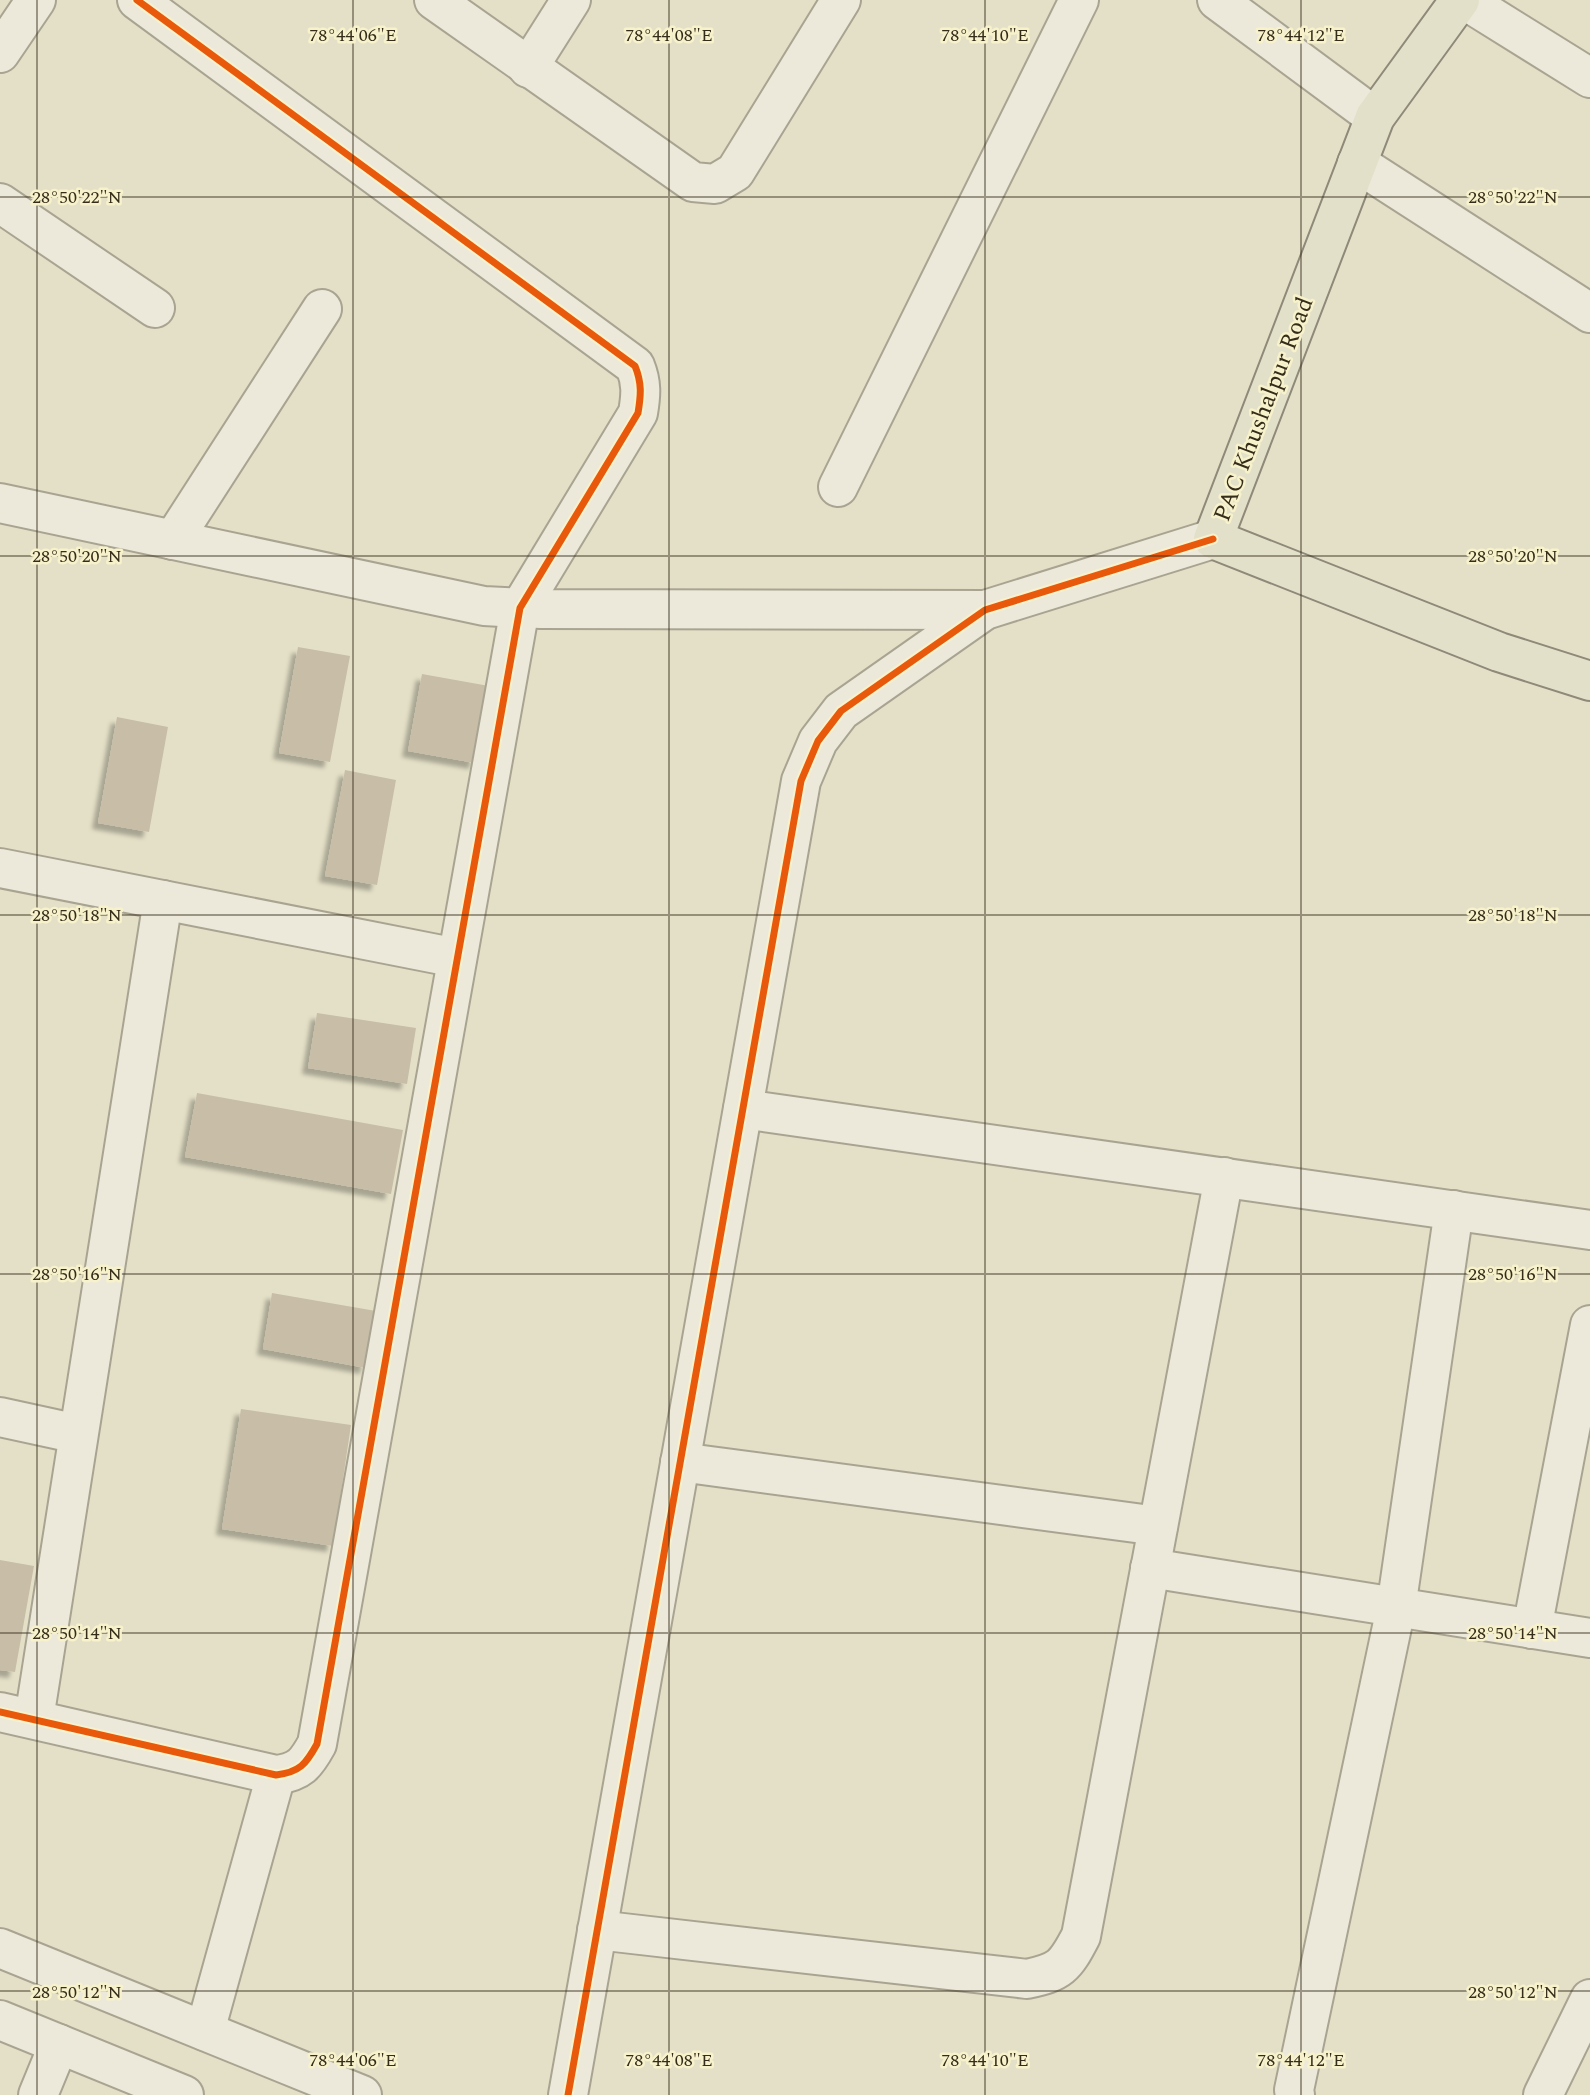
<svg xmlns="http://www.w3.org/2000/svg" width="1590" height="2095" font-family="Spectral,serif">
	<style>
		.building { fill: #c8bea8; filter: url(#shadow) }
		.lines { fill: none; stroke-linecap: round; stroke-linejoin: round }
		.minor-casing { stroke: #a8a491; stroke-width: 42 }
		.major-casing { stroke: #8e8978; stroke-width: 42 }
		.minor { stroke: #ece9da; stroke-width: 38 }
		.major { stroke: #e3e0ca; stroke-width: 38 }
		.cycleway-casing { stroke: #f7f2cb; stroke-width: 11 }
		.cycleway { stroke: #e8590c; stroke-width: 7 }
		.ticks { fill: none; stroke: #362c1a; stroke-width: 2; stroke-opacity: 0.45 }
		.labels { text-anchor: middle; stroke-width: 5; stroke-linejoin: round; paint-order: stroke }
		.street-label { font-size: 24px; fill: #362c1a; stroke: #f7f2cb }
		.ticks-label { font-size: 18px; text-anchor: middle; fill: #362c1a; stroke: #f7f2cb; stroke-width: 5; stroke-linejoin: round; paint-order: stroke }
	</style>
	<defs>
		<filter id="shadow"><feDropShadow dx="-6" dy="6" stdDeviation="2" flood-color="#0004"/></filter>
	</defs>
	<rect width="100%" height="100%" fill="#e4e0c7"/>
	<g class="building">
		<polygon points="298,647 350,656 330,762 279,753"/>
		<polygon points="422,674 489,686 475,763 408,751"/>
		<polygon points="117,717 168,727 149,832 98,823"/>
		<polygon points="345,770 396,780 377,885 325,876"/>
		<polygon points="317,1013 416,1028 407,1084 308,1068"/>
		<polygon points="197,1093 403,1130 391,1194 185,1157"/>
		<polygon points="272,1293 376,1311 366,1368 263,1349"/>
		<polygon points="241,1409 351,1425 333,1546 222,1529"/>
		<polygon points="0,1560 34,1566 15,1672 0,1670"/>
	</g>
	<g class="lines">
		<g class="minor-casing">
			<g id="minor">
				<polyline points="434,0 693,182 715,184 735,172 841,0"/>
				<polyline points="1217,0 1375,117"/>
				<polyline points="1476,7 1590,78"/>
				<polyline points="0,53 36,0"/>
				<polyline points="528,68 571,0"/>
				<polyline points="1357,163 1590,313"/>
				<polyline points="0,203 155,308"/>
				<polyline points="838,487 1079,0"/>
				<polyline points="0,503 484,606 541,609 985,610"/>
				<polyline points="173,540 322,309"/>
				<polyline points="0,868 457,958"/>
				<polyline points="743,1109 1590,1230"/>
				<polyline points="0,1417 78,1434"/>
				<polyline points="680,1462 1158,1526"/>
				<polyline points="1150,1568 1590,1638"/>
				<polyline points="1532,1629 1590,1325"/>
				<path d="M0,1712L276,1775C300,1772 306,1764 317,1744L520,608L638,413C641,395 642,383 635,366L137,0"/>
				<polyline points="34,1719 163,900"/>
				<path d="M597,1930L1027,1979C1060,1972 1065,1967 1081,1936L1224,1177"/>
				<polyline points="0,1948 362,2095"/>
				<polyline points="0,2020 184,2095"/>
				<polyline points="205,2031 276,1775"/>
				<polyline points="38,2095 59,2044"/>
				<polyline points="568,2095 801,781 818,741 841,711 985,610 1213,539"/>
				<polyline points="1295,2095 1294,2090 1396,1608 1454,1210"/>
				<polyline points="1543,2095 1590,1999"/>
			</g>
		</g>
		<g class="major-casing">
			<polyline id="major" points="1460,0 1375,117 1213,539 1499,652 1590,681"/>
		</g>
		<use href="#minor" class="minor"/>
		<use href="#major" class="major"/>
		<g class="cycleway-casing">
			<g id="cycleway">
				<path d="M0,1712L276,1775C300,1772 306,1764 317,1744L520,608L638,413C641,395 642,383 635,366L137,0"/>
				<polyline points="568,2095 801,781 818,741 841,711 985,610 1213,539"/>
			</g>
		</g>
		<use href="#cycleway" class="cycleway"/>
	</g>
	<path class="ticks" d="M37,0V2095M353,0V2095M669,0V2095M985,0V2095M1301,0V2095M0,197H1590M0,556H1590M0,915H1590M0,1274H1590M0,1633H1590M0,1991H1590"/>
	<g class="labels">
		<g class="street-label">
			<text transform="translate(1263 409) rotate(-69)" y="8">PAC Khushalpur Road</text>
		</g>
	</g>
	<g class="ticks-label">
		<text x="353" y="41">78°44'06"E</text>
		<text x="669" y="41">78°44'08"E</text>
		<text x="985" y="41">78°44'10"E</text>
		<text x="1301" y="41">78°44'12"E</text>
		<text x="77" y="203">28°50'22"N</text>
		<text x="1513" y="203">28°50'22"N</text>
		<text x="77" y="562">28°50'20"N</text>
		<text x="1513" y="562">28°50'20"N</text>
		<text x="77" y="921">28°50'18"N</text>
		<text x="1513" y="921">28°50'18"N</text>
		<text x="77" y="1280">28°50'16"N</text>
		<text x="1513" y="1280">28°50'16"N</text>
		<text x="77" y="1639">28°50'14"N</text>
		<text x="1513" y="1639">28°50'14"N</text>
		<text x="77" y="1998">28°50'12"N</text>
		<text x="1513" y="1998">28°50'12"N</text>
		<text x="353" y="2066">78°44'06"E</text>
		<text x="669" y="2066">78°44'08"E</text>
		<text x="985" y="2066">78°44'10"E</text>
		<text x="1301" y="2066">78°44'12"E</text>
	</g>
</svg>
